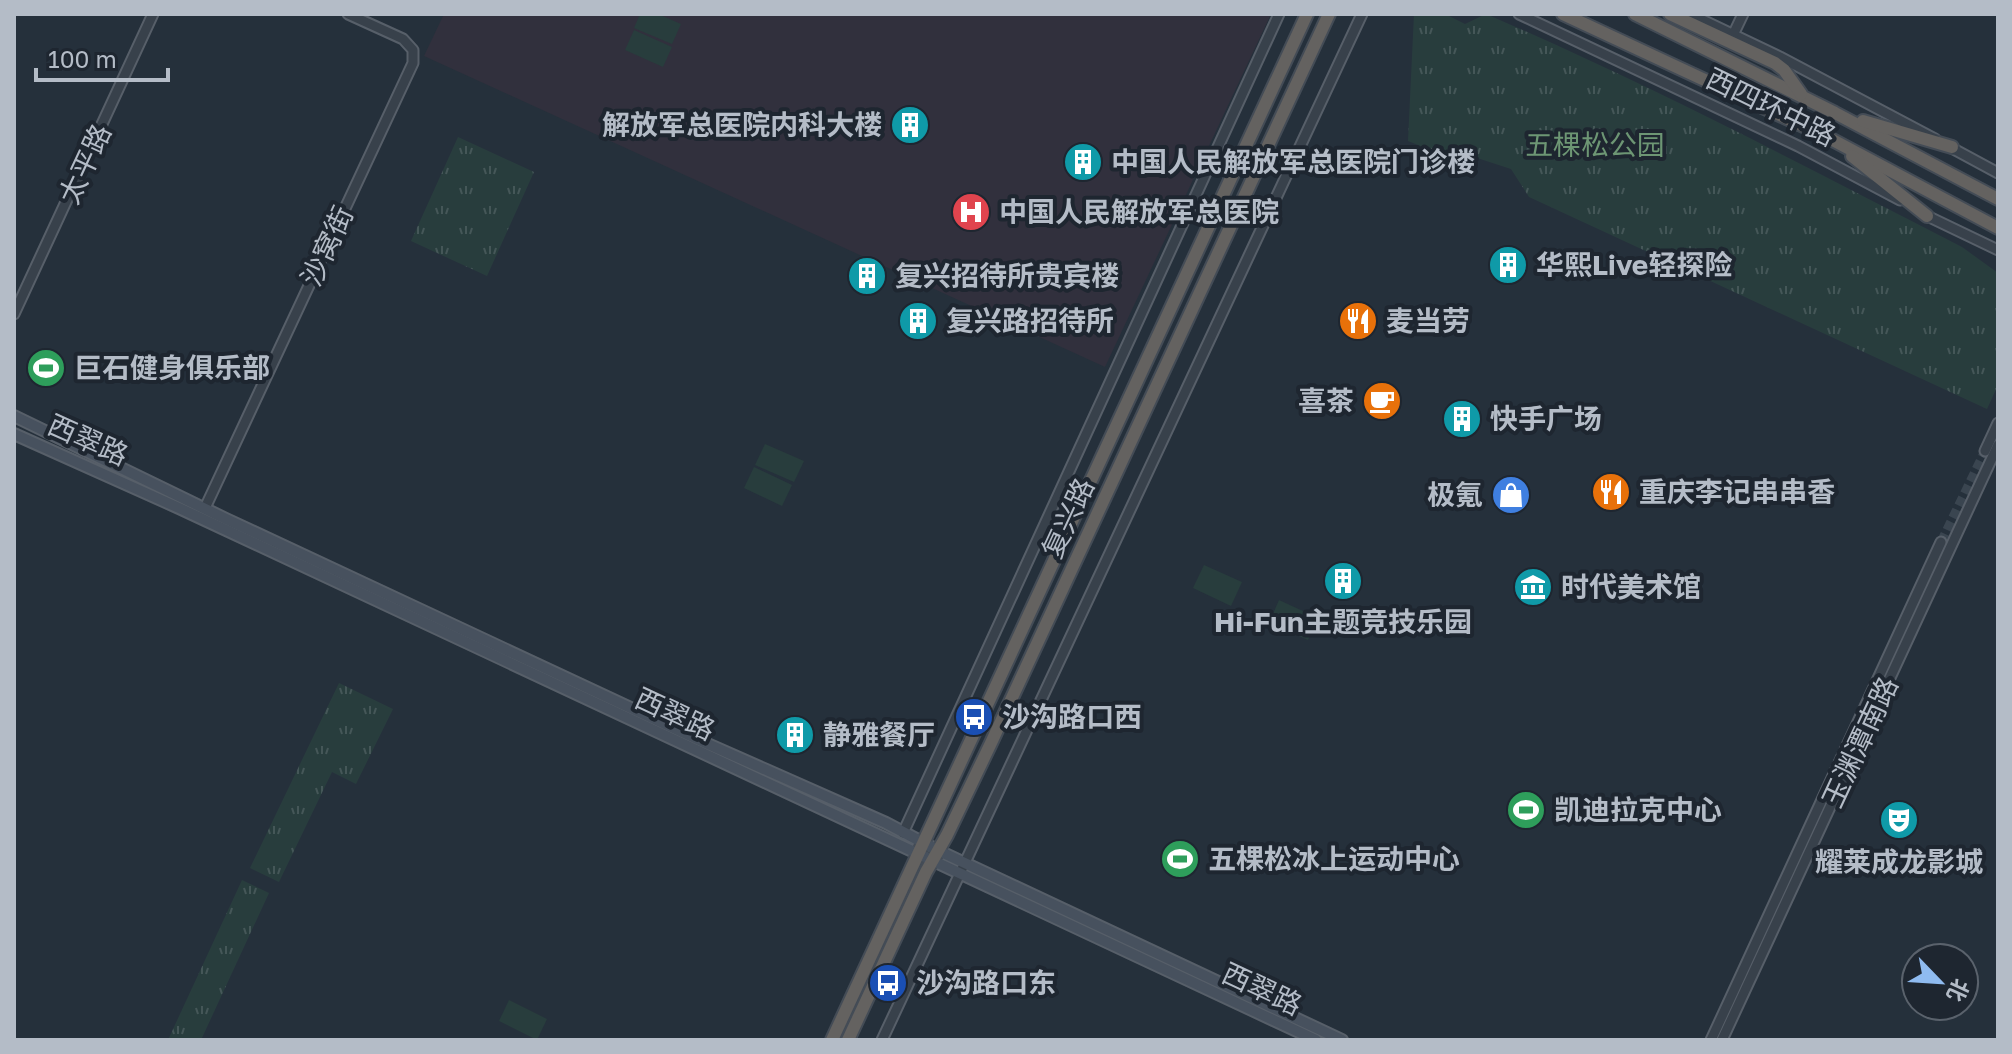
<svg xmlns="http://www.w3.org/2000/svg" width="2012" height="1054" font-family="'Golos Text','Noto Sans SC',sans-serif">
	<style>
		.medical { fill: #31303d }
		.grass { fill: url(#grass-tufts) }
		.pitch { fill: #283d3d }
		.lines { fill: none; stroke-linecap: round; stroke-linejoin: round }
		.tertiary-tunnel { stroke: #3a4550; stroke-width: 9; stroke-dasharray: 9 4.5; stroke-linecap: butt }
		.tertiary-casing { stroke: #575f69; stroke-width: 13 }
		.secondary-casing { stroke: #575f69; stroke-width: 14 }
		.trunk-casing { stroke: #444c56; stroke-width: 16 }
		.tertiary { stroke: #38414b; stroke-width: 9 }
		.secondary { stroke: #47515e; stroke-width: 10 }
		.trunk { stroke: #646260; stroke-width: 12 }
		.labels { text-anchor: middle; stroke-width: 8; stroke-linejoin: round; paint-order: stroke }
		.street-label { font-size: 28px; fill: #b4bcc7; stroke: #1e2630 }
		.poi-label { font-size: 28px; font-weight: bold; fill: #b4bcc7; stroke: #1e2630; text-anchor: start }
		.park-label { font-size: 28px; fill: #6d9674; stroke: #1e2630 }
	</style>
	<defs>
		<pattern id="grass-tufts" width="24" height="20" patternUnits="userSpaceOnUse" patternTransform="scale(2)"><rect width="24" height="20" fill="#283d3d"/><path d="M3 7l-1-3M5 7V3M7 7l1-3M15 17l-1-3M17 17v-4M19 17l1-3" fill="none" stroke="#455758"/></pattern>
	</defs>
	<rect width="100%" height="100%" fill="#25303b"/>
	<polygon class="medical" points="444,14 1271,14 1105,367 424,56"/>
	<g class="grass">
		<path d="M1414,14H1445L1465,24L1486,14C1649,84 1805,166 1962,247L1998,273V385L1987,409L1529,197L1511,169L1471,156L1458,161L1408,141Z"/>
		<polygon points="458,137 534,172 487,276 411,241"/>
		<polygon points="339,683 393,709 356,784 332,772 279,882 250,868"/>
		<polygon points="242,880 269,893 201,1040 168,1040"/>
	</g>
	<g class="pitch">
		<polygon points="640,14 658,14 681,24 672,44 634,28"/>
		<polygon points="634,30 672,47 663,67 625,50"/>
		<polygon points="765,444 804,461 794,482 755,465"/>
		<polygon points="754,467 792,485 782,506 744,488"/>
		<polygon points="1204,565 1242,582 1231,606 1193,588"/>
		<polygon points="1279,600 1318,618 1308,640 1269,623"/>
		<polygon points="509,1000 547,1019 537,1040 499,1021"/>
	</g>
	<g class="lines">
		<polyline class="tertiary-tunnel" points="1941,542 1985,451"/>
		<g class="tertiary-casing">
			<g id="tertiary">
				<polyline points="1519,14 1798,146 1900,200"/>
				<polyline points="1690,14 1780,57 1935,139"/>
				<polyline points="1733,35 1743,14"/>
				<polyline points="1948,146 1998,173"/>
				<polyline points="1923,214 1998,250"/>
				<polyline points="14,314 153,14"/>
				<polyline points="1985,451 1998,423"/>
				<polyline points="205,508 413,63 413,50 403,39 348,14"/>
				<polyline points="903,833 1279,14"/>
				<polyline points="882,1040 1362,14"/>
				<polyline points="1711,1040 1941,542"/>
				<polyline points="1722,1040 1998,445"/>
			</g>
		</g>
		<g class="secondary-casing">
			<g id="secondary">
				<polyline points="14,416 226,519 710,745 886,823 937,850 1342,1040"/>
				<polyline points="14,434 179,508 1316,1040"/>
			</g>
		</g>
		<g class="trunk-casing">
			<g id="trunk">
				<polyline points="1563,14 1827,137 1998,228"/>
				<polyline points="1635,14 1835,113 1998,199"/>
				<polyline points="1670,14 1775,63 1784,70 1801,94"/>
				<polyline points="1863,121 1952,147"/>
				<polyline points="1852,156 1927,216"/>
				<polyline points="832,1040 1307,14"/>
				<polyline points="848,1040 926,872 947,835 991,743 1329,14"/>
			</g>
		</g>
		<use href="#tertiary" class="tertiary"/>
		<use href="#secondary" class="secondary"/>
		<use href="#trunk" class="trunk"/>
	</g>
	<defs>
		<g id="building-disc" transform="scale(2)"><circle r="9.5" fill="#0f9aa8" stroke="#1e2630"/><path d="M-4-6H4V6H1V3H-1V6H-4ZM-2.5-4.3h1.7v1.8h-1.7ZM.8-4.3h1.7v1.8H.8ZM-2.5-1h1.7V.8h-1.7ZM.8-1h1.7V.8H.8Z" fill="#fff"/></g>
		<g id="hospital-disc" transform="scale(2)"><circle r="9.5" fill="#e0444e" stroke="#1e2630"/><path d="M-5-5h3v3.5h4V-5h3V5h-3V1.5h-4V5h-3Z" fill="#fff"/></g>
		<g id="restaurant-disc" transform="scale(2)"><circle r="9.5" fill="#e8710a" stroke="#1e2630"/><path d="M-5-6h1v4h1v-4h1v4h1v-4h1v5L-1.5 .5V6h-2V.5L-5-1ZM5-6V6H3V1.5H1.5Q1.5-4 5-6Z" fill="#fff"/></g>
		<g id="stadium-disc" transform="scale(2)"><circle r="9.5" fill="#2e9e5b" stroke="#1e2630"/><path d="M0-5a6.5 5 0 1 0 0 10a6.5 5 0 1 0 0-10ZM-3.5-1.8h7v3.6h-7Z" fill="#fff"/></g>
		<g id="cafe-disc" transform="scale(2)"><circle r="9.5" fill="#e8710a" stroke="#1e2630"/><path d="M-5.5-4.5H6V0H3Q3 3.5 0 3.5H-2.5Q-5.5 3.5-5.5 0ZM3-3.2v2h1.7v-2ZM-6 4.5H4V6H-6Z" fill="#fff"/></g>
		<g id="shop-disc" transform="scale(2)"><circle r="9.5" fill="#3f7fe0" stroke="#1e2630"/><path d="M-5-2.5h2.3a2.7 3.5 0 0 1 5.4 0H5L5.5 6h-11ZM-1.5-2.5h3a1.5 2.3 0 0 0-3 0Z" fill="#fff"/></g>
		<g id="museum-disc" transform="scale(2)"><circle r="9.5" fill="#0f9aa8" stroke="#1e2630"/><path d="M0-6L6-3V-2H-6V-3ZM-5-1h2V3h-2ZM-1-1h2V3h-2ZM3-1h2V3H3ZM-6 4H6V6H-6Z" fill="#fff"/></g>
		<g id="bus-disc" transform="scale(2)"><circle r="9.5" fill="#1a4fb4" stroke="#1e2630"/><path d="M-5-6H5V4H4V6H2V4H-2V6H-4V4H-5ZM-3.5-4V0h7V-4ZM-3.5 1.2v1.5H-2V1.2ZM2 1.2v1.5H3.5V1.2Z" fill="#fff"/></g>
		<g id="theatre-disc" transform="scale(2)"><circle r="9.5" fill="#0f9aa8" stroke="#1e2630"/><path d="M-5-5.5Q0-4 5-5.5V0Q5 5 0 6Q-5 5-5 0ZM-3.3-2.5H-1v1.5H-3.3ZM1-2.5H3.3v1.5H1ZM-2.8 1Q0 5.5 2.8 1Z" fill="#fff"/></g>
	</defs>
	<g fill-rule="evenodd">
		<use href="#building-disc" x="910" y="125"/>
		<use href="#building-disc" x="1083" y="162"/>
		<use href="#hospital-disc" x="971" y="212"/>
		<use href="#building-disc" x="1508" y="265"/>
		<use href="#building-disc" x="867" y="276"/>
		<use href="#building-disc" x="918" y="321"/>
		<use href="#restaurant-disc" x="1358" y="321"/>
		<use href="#stadium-disc" x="46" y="368"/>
		<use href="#cafe-disc" x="1382" y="401"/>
		<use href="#building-disc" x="1462" y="419"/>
		<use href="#restaurant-disc" x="1611" y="492"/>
		<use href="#shop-disc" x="1511" y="495"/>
		<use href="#building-disc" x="1343" y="581"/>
		<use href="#museum-disc" x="1533" y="587"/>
		<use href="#bus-disc" x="974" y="717"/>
		<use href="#building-disc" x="795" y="735"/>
		<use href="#stadium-disc" x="1526" y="810"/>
		<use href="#theatre-disc" x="1899" y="820"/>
		<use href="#stadium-disc" x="1180" y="859"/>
		<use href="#bus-disc" x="888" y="983"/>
	</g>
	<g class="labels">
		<g class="street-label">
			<text transform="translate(1771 107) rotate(26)" y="10">西四环中路</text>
			<text transform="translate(85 164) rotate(-65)" y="10">太平路</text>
			<text transform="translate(327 246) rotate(-65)" y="10">沙窝街</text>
			<text transform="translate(88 440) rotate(24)" y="10">西翠路</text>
			<text transform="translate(1068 518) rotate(-65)" y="10">复兴路</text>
			<text transform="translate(675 714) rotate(25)" y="10">西翠路</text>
			<text transform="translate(1860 742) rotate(-65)" y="10">玉渊潭南路</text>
			<text transform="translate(1262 989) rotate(25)" y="10">西翠路</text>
		</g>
		<g class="poi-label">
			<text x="882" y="135" text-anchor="end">解放军总医院内科大楼</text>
			<text x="1111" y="172">中国人民解放军总医院门诊楼</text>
			<text x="999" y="222">中国人民解放军总医院</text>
			<text x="1536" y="275">华熙Live轻探险</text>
			<text x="895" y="286">复兴招待所贵宾楼</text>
			<text x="946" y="331">复兴路招待所</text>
			<text x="1386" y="331">麦当劳</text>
			<text x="74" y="378">巨石健身俱乐部</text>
			<text x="1354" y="411" text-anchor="end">喜茶</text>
			<text x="1490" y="429">快手广场</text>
			<text x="1639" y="502">重庆李记串串香</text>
			<text x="1483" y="505" text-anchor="end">极氪</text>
			<text x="1561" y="597">时代美术馆</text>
			<text x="1343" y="632" text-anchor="middle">Hi-Fun主题竞技乐园</text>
			<text x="1002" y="727">沙沟路口西</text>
			<text x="823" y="745">静雅餐厅</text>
			<text x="1554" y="820">凯迪拉克中心</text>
			<text x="1208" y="869">五棵松冰上运动中心</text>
			<text x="1899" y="872" text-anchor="middle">耀莱成龙影城</text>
			<text x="916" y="993">沙沟路口东</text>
		</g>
		<g class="park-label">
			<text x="1595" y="155">五棵松公园</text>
		</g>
	</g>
	<rect width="2012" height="1054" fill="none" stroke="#b4bcc7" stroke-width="32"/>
	<g transform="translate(1940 982) rotate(115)"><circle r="38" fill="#1e2630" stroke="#5a626c" stroke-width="2"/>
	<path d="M0-6L14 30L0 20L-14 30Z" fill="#8fbbf0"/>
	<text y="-12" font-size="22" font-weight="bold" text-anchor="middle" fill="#b4bcc7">北</text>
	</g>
	<path d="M36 68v12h132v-12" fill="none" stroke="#b4bcc7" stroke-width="4"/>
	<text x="48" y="68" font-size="24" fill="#b4bcc7" stroke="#1e2630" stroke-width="6" paint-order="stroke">100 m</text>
</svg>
